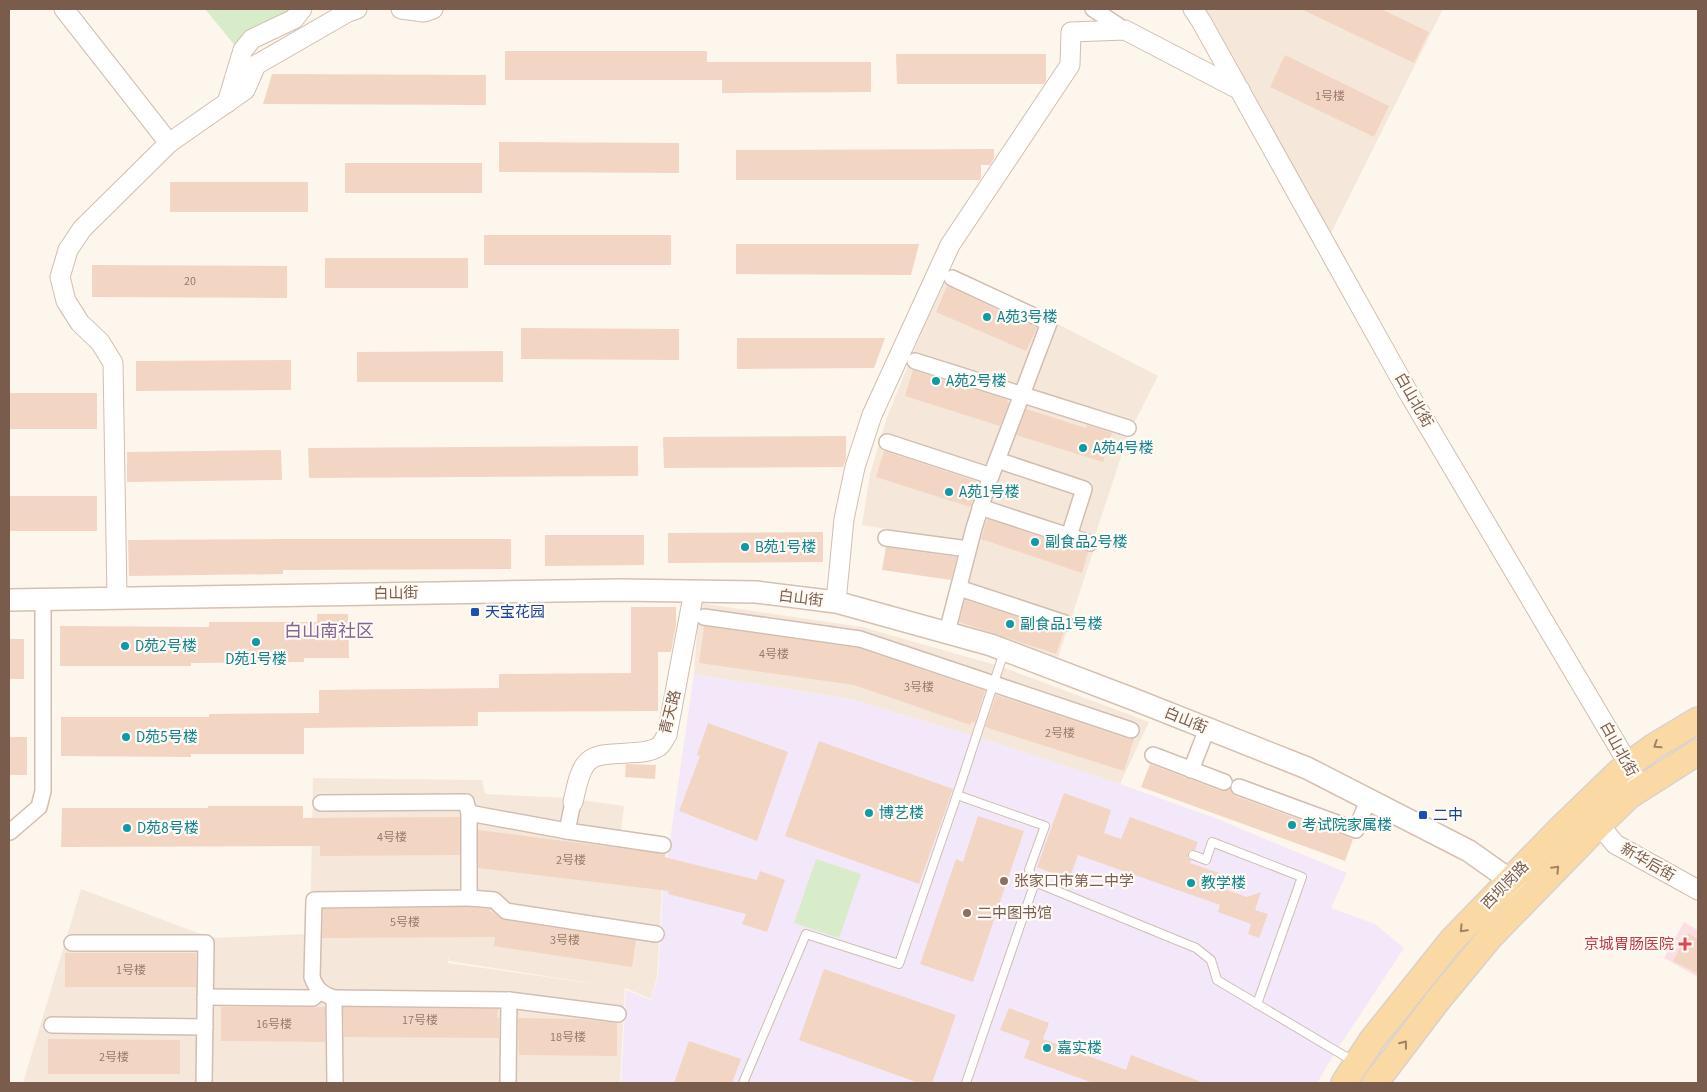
<svg xmlns="http://www.w3.org/2000/svg" width="1707" height="1092" font-family="'Source Sans 3','Noto Sans SC',sans-serif">
	<style>
		.residential { fill: #f5e8da; fill-rule: evenodd }
		.education { fill: #f3e8fa }
		.medical { fill: #fbdfe3 }
		.green { fill: #d8ecc9 }
		.building { fill: #f3d5c3 }
		.lines { fill: none; stroke-linecap: round; stroke-linejoin: round }
		.service-casing { stroke: #d1beb0; stroke-width: 10 }
		.minor-casing { stroke: #d1beb0; stroke-width: 18 }
		.tertiary-casing { stroke: #d1beb0; stroke-width: 21 }
		.secondary-casing { stroke: #d6c0b0; stroke-width: 24 }
		.primary-casing { stroke: #dad1cd; stroke-width: 28 }
		.service { stroke: #fff; stroke-width: 8 }
		.minor { stroke: #fff; stroke-width: 15 }
		.tertiary { stroke: #fff; stroke-width: 19 }
		.secondary { stroke: #fff; stroke-width: 21 }
		.primary { stroke: #fbd9a5; stroke-width: 25 }
		.oneway { stroke: #a18267 }
		.culture-dot { fill: #0f9aa8; stroke: #fffaf3; stroke-width: 2 }
		.transit-dot { fill: #1a4fb4; stroke: #fffaf3; stroke-width: 2 }
		.education-dot { fill: #8d6e63; stroke: #fffaf3; stroke-width: 2 }
		.health-dot { fill: #e0444e; stroke: #fffaf3; stroke-width: 2 }
		.labels { text-anchor: middle; stroke-width: 4.5; stroke-linejoin: round; paint-order: stroke }
		.number-label { font-size: 12px; fill: #987a6a }
		.culture-label { font-size: 15px; fill: #0d838f; stroke: #fffaf3; text-anchor: start }
		.street-label { font-size: 15px; fill: #7a5c4d; stroke: #fffaf3 }
		.transit-label { font-size: 15px; fill: #164399; stroke: #fffaf3; text-anchor: start }
		.education-label { font-size: 15px; fill: #785e54; stroke: #fffaf3; text-anchor: start }
		.health-label { font-size: 15px; fill: #be3a42; stroke: #fffaf3; text-anchor: end }
		.quarter-label { font-size: 18px; fill: #846695; stroke: #fffaf3 }
	</style>
	<rect width="100%" height="100%" fill="#fdf6ec"/>
	<g class="residential">
		<polygon points="1200,9 1443,9 1330,235"/>
		<polygon points="952,269 1158,376 1129,433 1094,539 985,504 972,543 862,525 870,474 886,420 931,308"/>
		<polygon points="988,507 1096,543 1058,658 952,623"/>
		<polygon points="699,603 862,627 999,666 1149,722 1120,784 971,735 850,699 694,674"/>
		<path d="M313,778L482,780L485,794L567,798L624,806L621,832L668,841L662,888L657,977L651,999L625,988L620,1083H23L81,889L211,938L309,934L310,938ZM448,956L449,961L609,986L448,963Z"/>
	</g>
	<polygon class="education" points="694,674 850,699 971,735 1120,784 1215,818 1347,873 1331,908 1375,924 1404,948 1333,1056 1317,1083 621,1083 626,990 651,1000 658,977 663,889"/>
	<polygon class="medical" points="1684,922 1698,930 1698,977 1664,958"/>
	<g class="green">
		<polygon points="205,9 291,9 274,24 237,48"/>
		<polygon points="816,859 861,874 839,938 794,923"/>
	</g>
	<g class="building">
		<polygon points="1301,9 1381,9 1429,32 1414,63"/>
		<polygon points="505,51 707,51 707,62 871,62 871,92 722,93 722,80 505,80"/>
		<polygon points="896,54 1046,54 1046,81 1044,84 897,84"/>
		<polygon points="1285,55 1389,106 1374,137 1270,87"/>
		<polygon points="272,74 486,75 486,105 263,104"/>
		<polygon points="499,142 679,143 679,173 499,172"/>
		<polygon points="994,149 994,158 990,165 981,165 981,178 980,180 736,180 736,150"/>
		<rect x="345" y="163" width="137" height="30"/>
		<rect x="170" y="182" width="138" height="30"/>
		<rect x="484" y="235" width="187" height="30"/>
		<polygon points="736,244 919,244 911,275 736,274"/>
		<rect x="325" y="258" width="143" height="30"/>
		<polygon points="92,265 287,266 287,298 92,297"/>
		<polygon points="947,286 1037,328 1026,351 936,312"/>
		<polygon points="521,328 679,329 679,360 521,359"/>
		<polygon points="737,338 885,338 874,368 737,369"/>
		<polygon points="503,351 503,382 357,382 357,352"/>
		<polygon points="291,360 291,390 136,391 136,361"/>
		<polygon points="913,370 1008,400 1007,403 1009,403 1000,426 905,396"/>
		<rect x="9" y="393" width="88" height="36"/>
		<polygon points="1026,409 1086,428 1087,425 1112,433 1103,462 1016,435"/>
		<polygon points="846,436 846,459 843,467 664,468 663,437"/>
		<polygon points="638,446 638,476 309,478 308,448"/>
		<polygon points="281,450 282,480 127,482 127,452"/>
		<polygon points="884,451 978,482 970,507 876,477"/>
		<rect x="9" y="496" width="88" height="35"/>
		<polygon points="987,519 1088,552 1082,573 981,539"/>
		<polygon points="823,532 823,562 668,563 668,533"/>
		<polygon points="545,535 644,535 644,565 545,566"/>
		<polygon points="283,539 511,539 511,569 283,570 283,574 129,576 128,540"/>
		<polygon points="886,547 957,557 951,580 882,570"/>
		<polygon points="965,600 1064,632 1056,654 959,622"/>
		<polygon points="631,607 676,607 676,625 671,652 658,652 658,711 478,712 478,726 304,728 304,754 191,754 191,757 61,756 61,717 209,717 209,714 319,713 319,690 499,688 499,674 631,673"/>
		<polygon points="317,614 348,614 349,658 304,658 304,662 191,663 191,666 60,666 60,626 209,627 209,622 317,622"/>
		<polygon points="704,626 858,648 985,691 975,723 971,722 970,725 854,685 699,663"/>
		<rect x="9" y="639" width="15" height="40"/>
		<polygon points="996,695 1128,739 1134,739 1124,771 985,727"/>
		<polygon points="708,723 788,752 757,841 679,811 700,756 697,755"/>
		<rect x="9" y="737" width="18" height="38"/>
		<polygon points="819,741 953,789 919,884 785,836"/>
		<polygon points="626,764 656,765 655,779 625,777"/>
		<polygon points="1150,764 1221,791 1230,789 1236,796 1353,839 1345,861 1141,787"/>
		<polygon points="1064,793 1111,810 1104,833 1121,839 1130,817 1198,842 1195,850 1190,850 1188,853 1188,858 1191,860 1190,863 1228,876 1224,889 1247,897 1261,892 1255,910 1268,914 1259,938 1248,934 1251,924 1218,912 1220,905 1078,855 1069,880 1037,867"/>
		<polygon points="208,806 303,806 303,818 460,817 460,855 320,856 320,846 61,847 62,808 208,808"/>
		<polygon points="978,816 1024,831 973,982 920,964 956,859 963,862"/>
		<polygon points="478,830 665,854 664,857 757,880 760,871 785,880 767,932 742,924 746,914 668,894 669,891 478,868"/>
		<polygon points="469,907 490,909 490,911 505,920 636,940 632,967 494,946 495,937 322,938 323,909"/>
		<polygon points="1688,933 1698,939 1698,974 1673,961"/>
		<rect x="65" y="953" width="131" height="34"/>
		<polygon points="824,969 956,1015 932,1083 919,1083 799,1040"/>
		<polygon points="221,1007 325,1007 325,1042 221,1041"/>
		<polygon points="343,1007 498,1009 497,1017 499,1018 499,1038 344,1037"/>
		<polygon points="1009,1008 1049,1023 1043,1039 1126,1070 1131,1055 1204,1083 1093,1083 1024,1058 1030,1041 1000,1030"/>
		<polygon points="518,1018 580,1019 617,1023 617,1056 519,1055"/>
		<polygon points="48,1039 180,1040 180,1074 48,1074"/>
		<polygon points="689,1041 741,1059 732,1083 674,1083"/>
	</g>
	<g class="lines">
		<g class="service-casing">
			<g id="service">
				<polyline points="957,795 1004,652"/>
				<polyline points="1193,855 1206,860 1212,842 1302,877 1257,1004"/>
				<polyline points="743,1083 806,934 899,964 957,795 1045,826 1029,870 1035,882"/>
				<polyline points="966,1083 1035,882 1196,948 1211,960 1217,980 1353,1061"/>
			</g>
		</g>
		<g class="minor-casing">
			<g id="minor">
				<polyline points="1093,9 1125,30"/>
				<polyline points="915,361 1128,428"/>
				<polyline points="887,442 991,476"/>
				<polyline points="997,460 1084,489 1069,536"/>
				<polyline points="980,507 1090,543"/>
				<polyline points="886,538 968,549"/>
				<polyline points="959,588 1065,623"/>
				<polyline points="704,617 860,639 1131,730"/>
				<polyline points="947,632 974,528 988,484 1049,323 952,278"/>
				<polyline points="1153,755 1224,782"/>
				<polyline points="1191,770 1207,729"/>
				<polyline points="1239,787 1356,830 1368,800"/>
				<polyline points="321,803 466,802 469,813"/>
				<polyline points="567,831 663,845"/>
				<polyline points="10,832 39,807 43,791 43,599"/>
				<polyline points="469,898 494,900 506,911 656,934"/>
				<polyline points="72,943 206,943 204,1083"/>
				<polyline points="205,997 313,998 320,991"/>
				<polyline points="334,998 509,1000 618,1014"/>
				<polyline points="52,1025 205,1027"/>
				<path d="M335,1083L334,998C322,994 316,989 312,977L314,900L469,898V813L567,831L573,802"/>
				<polyline points="508,1083 509,1000"/>
			</g>
		</g>
		<g class="tertiary-casing">
			<g id="tertiary">
				<polyline points="64,9 169,143 82,229 68,250 60,277 66,301 80,323 100,342 113,363 117,597"/>
				<polyline points="401,9 424,12 433,9"/>
				<polyline points="1193,9 1201,21 1408,392 1629,765 1640,789"/>
				<polyline points="227,103 243,50 252,39 294,19 302,9"/>
				<polyline points="169,143 245,90 256,65 348,12 357,9"/>
				<polyline points="836,602 844,519 855,467 872,415 950,245 1070,65 1071,32 1125,30 1240,90"/>
				<path d="M573,802C576,790 578,775 585,765C597,746 640,759 658,747C662,745 664,739 667,735L694,591"/>
				<polyline points="1592,816 1615,844 1698,890"/>
			</g>
		</g>
		<g class="secondary-casing">
			<polyline id="secondary" points="9,600 620,590 756,592 836,602 991,645 1133,699 1307,768 1469,851 1510,880 1521,891"/>
		</g>
		<g class="primary-casing">
			<g id="primary">
				<polyline points="1344,1083 1372,1040 1452,940 1560,829 1619,772 1653,747 1698,720"/>
				<polyline points="1375,1083 1438,1000 1490,937 1599,825 1629,796 1698,752"/>
			</g>
		</g>
		<use href="#service" class="service"/>
		<use href="#minor" class="minor"/>
		<use href="#tertiary" class="tertiary"/>
		<use href="#secondary" class="secondary"/>
		<use href="#primary" class="primary"/>
	</g>
	<defs><path id="oneway-chevron" d="M-2-3.5L2.5 0L-2 3.5" fill="none" stroke-width="1.6" stroke-linecap="round" stroke-linejoin="round" transform="scale(1.25)"/></defs>
	<g class="oneway">
		<use href="#oneway-chevron" transform="translate(1657 745) rotate(147)"/>
		<use href="#oneway-chevron" transform="translate(1556 869) rotate(-46)"/>
		<use href="#oneway-chevron" transform="translate(1463 929) rotate(134)"/>
		<use href="#oneway-chevron" transform="translate(1404 1044) rotate(-52)"/>
	</g>
	<g class="culture-dot">
		<circle cx="987" cy="317" r="5"/>
		<circle cx="936" cy="381" r="5"/>
		<circle cx="1083" cy="448" r="5"/>
		<circle cx="949" cy="492" r="5"/>
		<circle cx="1035" cy="542" r="5"/>
		<circle cx="745" cy="547" r="5"/>
		<circle cx="1010" cy="624" r="5"/>
		<circle cx="256" cy="642" r="5"/>
		<circle cx="125" cy="646" r="5"/>
		<circle cx="126" cy="737" r="5"/>
		<circle cx="869" cy="813" r="5"/>
		<circle cx="1292" cy="825" r="5"/>
		<circle cx="127" cy="828" r="5"/>
		<circle cx="1191" cy="883" r="5"/>
		<circle cx="1047" cy="1048" r="5"/>
	</g>
	<g class="transit-dot">
		<rect x="470" y="607" width="10" height="10" rx="2.5"/>
		<rect x="1418" y="810" width="10" height="10" rx="2.5"/>
	</g>
	<g class="education-dot">
		<circle cx="1004" cy="881" r="5"/>
		<circle cx="967" cy="913" r="5"/>
	</g>
	<path class="health-dot" d="M1682.5 936.5h5v5h5v5h-5v5h-5v-5h-5v-5h5z"/>
	<g class="labels">
		<g class="number-label">
			<text x="1330" y="100">1号楼</text>
			<text x="190" y="285">20</text>
			<text x="774" y="658">4号楼</text>
			<text x="919" y="691">3号楼</text>
			<text x="1060" y="737">2号楼</text>
			<text x="392" y="841">4号楼</text>
			<text x="571" y="864">2号楼</text>
			<text x="405" y="926">5号楼</text>
			<text x="565" y="944">3号楼</text>
			<text x="131" y="974">1号楼</text>
			<text x="420" y="1024">17号楼</text>
			<text x="274" y="1028">16号楼</text>
			<text x="568" y="1041">18号楼</text>
			<text x="114" y="1061">2号楼</text>
		</g>
		<g class="culture-label">
			<text x="997" y="322">A苑3号楼</text>
			<text x="946" y="386">A苑2号楼</text>
			<text x="1093" y="453">A苑4号楼</text>
			<text x="959" y="497">A苑1号楼</text>
			<text x="1045" y="547">副食品2号楼</text>
			<text x="755" y="552">B苑1号楼</text>
			<text x="1020" y="629">副食品1号楼</text>
			<text x="135" y="651">D苑2号楼</text>
			<text x="256" y="664" text-anchor="middle">D苑1号楼</text>
			<text x="136" y="742">D苑5号楼</text>
			<text x="879" y="818">博艺楼</text>
			<text x="1302" y="830">考试院家属楼</text>
			<text x="137" y="833">D苑8号楼</text>
			<text x="1201" y="888">教学楼</text>
			<text x="1057" y="1053">嘉实楼</text>
		</g>
		<g class="street-label">
			<text transform="translate(1414 400) rotate(60)" y="5">白山北街</text>
			<text transform="translate(396 593) rotate(-1)" y="5">白山街</text>
			<text transform="translate(801 598) rotate(7)" y="5">白山街</text>
			<text transform="translate(670 712) rotate(-76)" y="5">青天路</text>
			<text transform="translate(1186 720) rotate(22)" y="5">白山街</text>
			<text transform="translate(1619 749) rotate(61)" y="5">白山北街</text>
			<text transform="translate(1648 862) rotate(30)" y="5">新华后街</text>
			<text transform="translate(1505 885) rotate(-46)" y="5">西坝岗路</text>
		</g>
		<g class="transit-label">
			<text x="485" y="617">天宝花园</text>
			<text x="1433" y="820">二中</text>
		</g>
		<g class="education-label">
			<text x="1014" y="886">张家口市第二中学</text>
			<text x="977" y="918">二中图书馆</text>
		</g>
		<g class="health-label">
			<text x="1674" y="949">京城胃肠医院</text>
		</g>
		<g class="quarter-label">
			<text x="329" y="637">白山南社区</text>
		</g>
	</g>
	<rect width="1707" height="1092" fill="none" stroke="#7a5c4d" stroke-width="20"/>
</svg>
